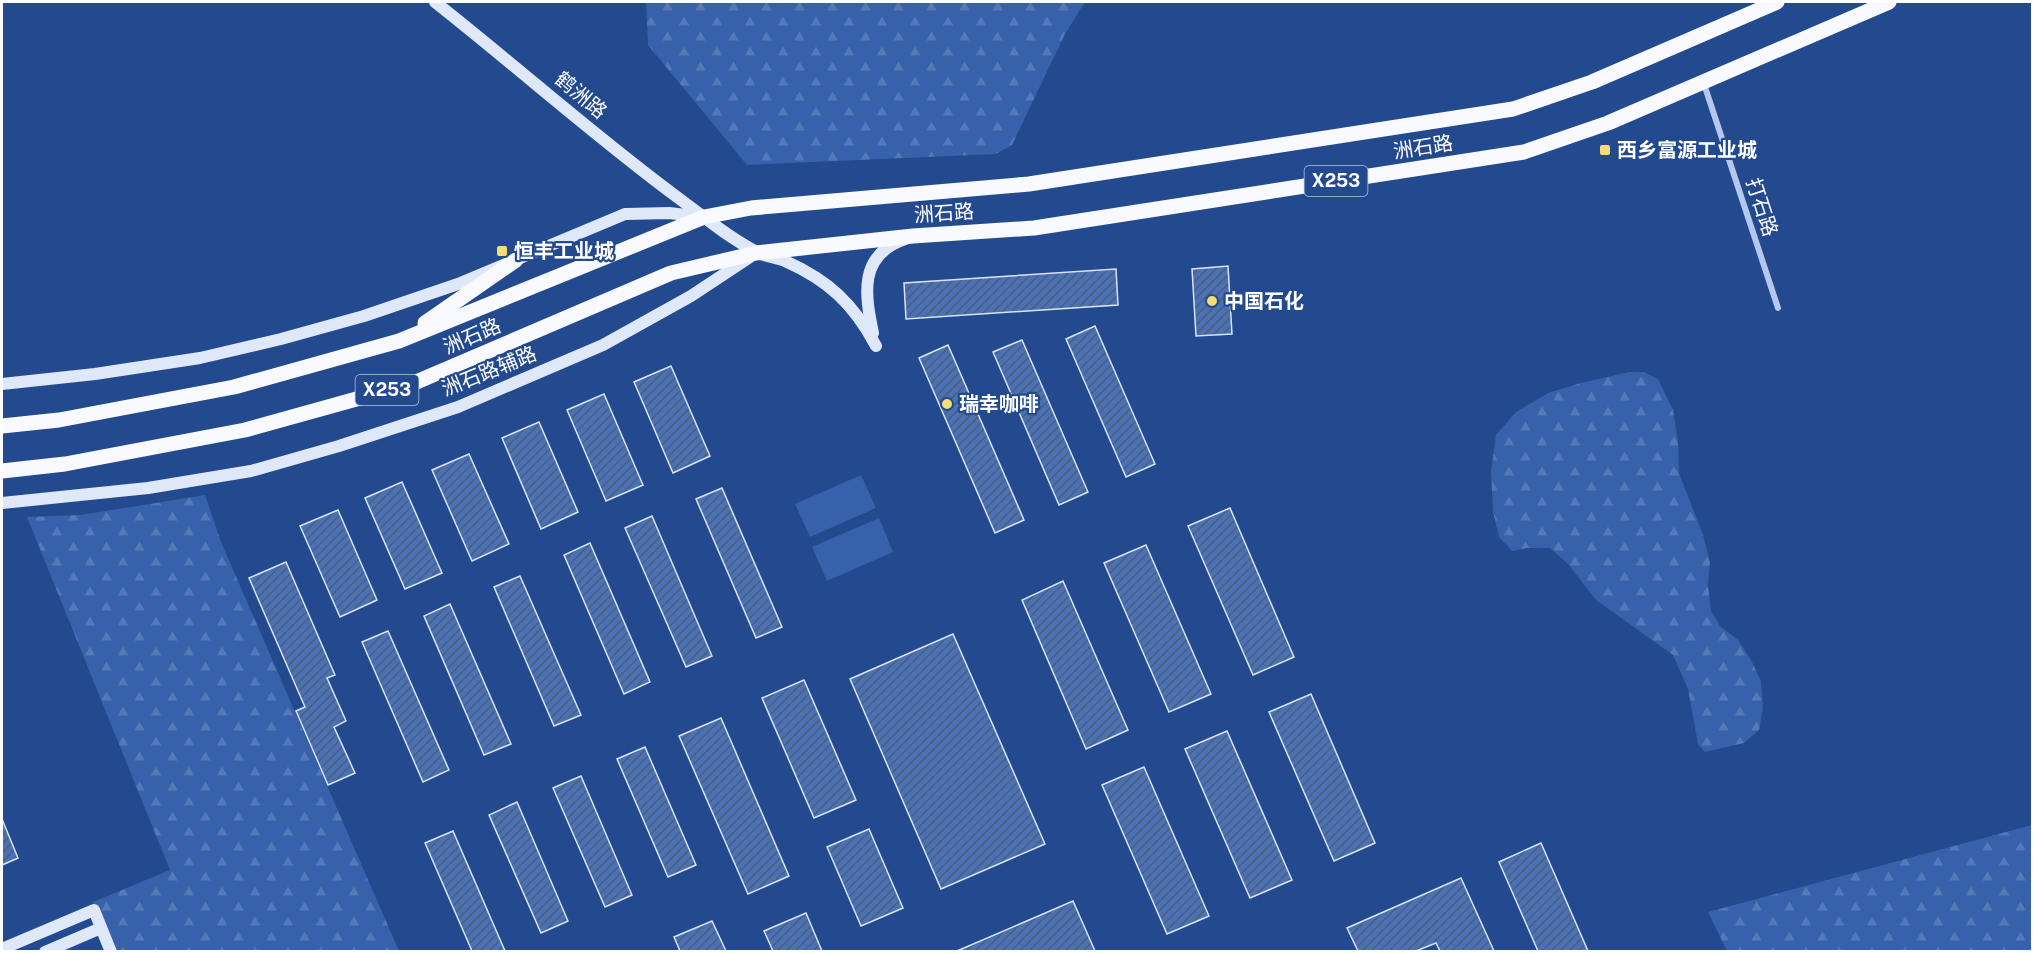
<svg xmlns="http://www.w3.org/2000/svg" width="2034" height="953" font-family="'Public Sans','Noto Sans SC',sans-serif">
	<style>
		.forest { fill: url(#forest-firs) }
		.pitch { fill: #3761ab }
		.building { fill: url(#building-hatch); stroke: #d8e4f9; stroke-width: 1.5 }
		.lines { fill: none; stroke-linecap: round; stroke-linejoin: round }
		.street { stroke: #b3c8ec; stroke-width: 6 }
		.secondary { stroke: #dee8f9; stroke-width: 12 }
		.primary { stroke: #f8faff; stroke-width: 15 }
		.poi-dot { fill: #f7dc76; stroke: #23498e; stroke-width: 2 }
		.labels { text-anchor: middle; stroke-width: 4.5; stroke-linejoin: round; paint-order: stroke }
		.shield { fill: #23498e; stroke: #bdc8dd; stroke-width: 1.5 }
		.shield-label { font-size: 18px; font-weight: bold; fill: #fff }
		.street-label { font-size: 20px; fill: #fff; stroke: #23498e }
		.poi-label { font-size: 20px; font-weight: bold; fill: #fff; stroke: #23498e; text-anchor: start }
	</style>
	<defs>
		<pattern id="forest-firs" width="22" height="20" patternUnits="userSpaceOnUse" patternTransform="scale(1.5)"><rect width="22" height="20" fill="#3761ab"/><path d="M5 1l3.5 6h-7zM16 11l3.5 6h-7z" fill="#5579b8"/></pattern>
		<pattern id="building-hatch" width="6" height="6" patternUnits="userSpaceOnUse" patternTransform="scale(1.5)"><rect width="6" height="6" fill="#4b71b5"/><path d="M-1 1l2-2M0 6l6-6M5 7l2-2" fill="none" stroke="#4c5d7b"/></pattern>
	</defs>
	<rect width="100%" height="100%" fill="#23498e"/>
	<g class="forest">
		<polygon points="646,2 1088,2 1083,5 1065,34 1012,145 996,154 747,165 648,45"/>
		<polygon points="1629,372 1644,372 1658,379 1673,410 1678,442 1679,473 1703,535 1710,562 1708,584 1711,611 1720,626 1738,640 1751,660 1761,681 1763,708 1759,730 1744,743 1705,752 1698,744 1688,689 1673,655 1596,600 1568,564 1550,548 1527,548 1512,551 1499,537 1493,512 1491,472 1496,435 1516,412 1548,393 1581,383"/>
		<polygon points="205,495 221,542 399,951 112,951 93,902 170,870 27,517 81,515"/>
		<polygon points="2032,825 2032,951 1727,951 1708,912"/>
	</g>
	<g class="pitch">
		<polygon points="861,475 876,508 810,537 795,504"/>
		<polygon points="879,518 893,552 827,581 812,547"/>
	</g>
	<g class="building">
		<polygon points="1228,266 1232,334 1196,336 1192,269"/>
		<polygon points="1116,269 1118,305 906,319 904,283"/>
		<polygon points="1095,326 1155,464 1126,477 1066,339"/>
		<polygon points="1022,340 1088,492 1059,505 993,352"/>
		<polygon points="948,345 1024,520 995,533 919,358"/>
		<polygon points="671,366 710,456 673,473 634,382"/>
		<polygon points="604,394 643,485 606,501 567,410"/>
		<polygon points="539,422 578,512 541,529 502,438"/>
		<polygon points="469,454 509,544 472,561 432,470"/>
		<polygon points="402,482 442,573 405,589 365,498"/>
		<polygon points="722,488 782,627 756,638 696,499"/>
		<polygon points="1230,508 1294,657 1253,675 1188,526"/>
		<polygon points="338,510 377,600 340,617 300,526"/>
		<polygon points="652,516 712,656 686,667 625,528"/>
		<polygon points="590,543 650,682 624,694 564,555"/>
		<polygon points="1146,545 1211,694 1169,712 1104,563"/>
		<polygon points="286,562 335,675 327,678 346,721 334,727 355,773 328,785 296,711 305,707 249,578"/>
		<polygon points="520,576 581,715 554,726 494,587"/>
		<polygon points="1063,581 1128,730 1086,749 1022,600"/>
		<polygon points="450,604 511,744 484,755 424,616"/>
		<polygon points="388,631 449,770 423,782 362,642"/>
		<polygon points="953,634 1045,844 941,889 850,679"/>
		<polygon points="804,680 856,800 814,818 762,698"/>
		<polygon points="1311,694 1375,843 1334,861 1269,712"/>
		<polygon points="721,718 789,876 748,894 679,736"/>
		<polygon points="1227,731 1292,880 1250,898 1185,749"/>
		<polygon points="645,747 696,865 668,877 617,759"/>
		<polygon points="1144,767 1209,916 1167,934 1102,785"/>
		<polygon points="581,776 632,895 605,907 553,788"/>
		<polygon points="517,802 568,921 541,933 489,815"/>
		<polygon points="2,819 18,858 2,865"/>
		<polygon points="869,829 903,908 861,926 827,847"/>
		<polygon points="453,831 505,951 472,951 425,843"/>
		<polygon points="1541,843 1588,951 1538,951 1499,862"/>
		<polygon points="1461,878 1494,951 1440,951 1436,943 1416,951 1358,951 1347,928"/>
		<polygon points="1073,901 1095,951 957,951"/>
		<polygon points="806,913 822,951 773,951 764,931"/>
		<polygon points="712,921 726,951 680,951 674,937"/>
	</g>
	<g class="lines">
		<polyline class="street" points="1704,84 1778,308"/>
		<g class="secondary">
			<path d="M435,2C515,65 591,133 673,194C699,213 726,236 755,251C764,257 775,257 785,261C828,280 854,304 876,346"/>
			<path d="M873,333C865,295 858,255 905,239"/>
			<polyline points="2,384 95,374 200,358 281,339 364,316 458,284 625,214 669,213 703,217"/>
			<polyline points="2,503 148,488 251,471 339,446 458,407 603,345 691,296 750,257"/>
			<polyline points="2,949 94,910 111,952"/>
			<polyline points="45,952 101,928"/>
		</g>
		<g class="primary">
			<polyline points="425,323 516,260"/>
			<polyline points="2,426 59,420 234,387 399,341 704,217 751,208 1029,184 1513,109 1592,82 1777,2"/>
			<polyline points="2,471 65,464 245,430 414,383 671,273 756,253 913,236 1034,228 1524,152 1608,123 1889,2"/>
		</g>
	</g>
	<g class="poi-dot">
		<rect x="1599" y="144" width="12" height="12" rx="3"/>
		<rect x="496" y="245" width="12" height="12" rx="3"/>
		<circle cx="1212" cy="301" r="6"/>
		<circle cx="947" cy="404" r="6"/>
	</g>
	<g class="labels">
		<g class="shield">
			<rect x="1304.5" y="166" width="63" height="30" rx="4.5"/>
			<rect x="355.5" y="375" width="63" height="30" rx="4.5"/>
		</g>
		<g class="shield-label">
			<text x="1336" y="187">X253</text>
			<text x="387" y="396">X253</text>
		</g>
		<g class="street-label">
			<text transform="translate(581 95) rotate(40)" y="7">鹤洲路</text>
			<text transform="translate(1423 147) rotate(-9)" y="7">洲石路</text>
			<text transform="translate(1762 207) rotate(72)" y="7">打石路</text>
			<text transform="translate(944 213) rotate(-4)" y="7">洲石路</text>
			<text transform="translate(472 336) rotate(-23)" y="7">洲石路</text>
			<text transform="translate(489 371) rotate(-22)" y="7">洲石路辅路</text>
		</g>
		<g class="poi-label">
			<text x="1617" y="157">西乡富源工业城</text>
			<text x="514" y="258">恒丰工业城</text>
			<text x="1224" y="308">中国石化</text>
			<text x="959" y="411">瑞幸咖啡</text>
		</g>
	</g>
	<rect width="2034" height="953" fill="none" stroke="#ffffff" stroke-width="6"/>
</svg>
